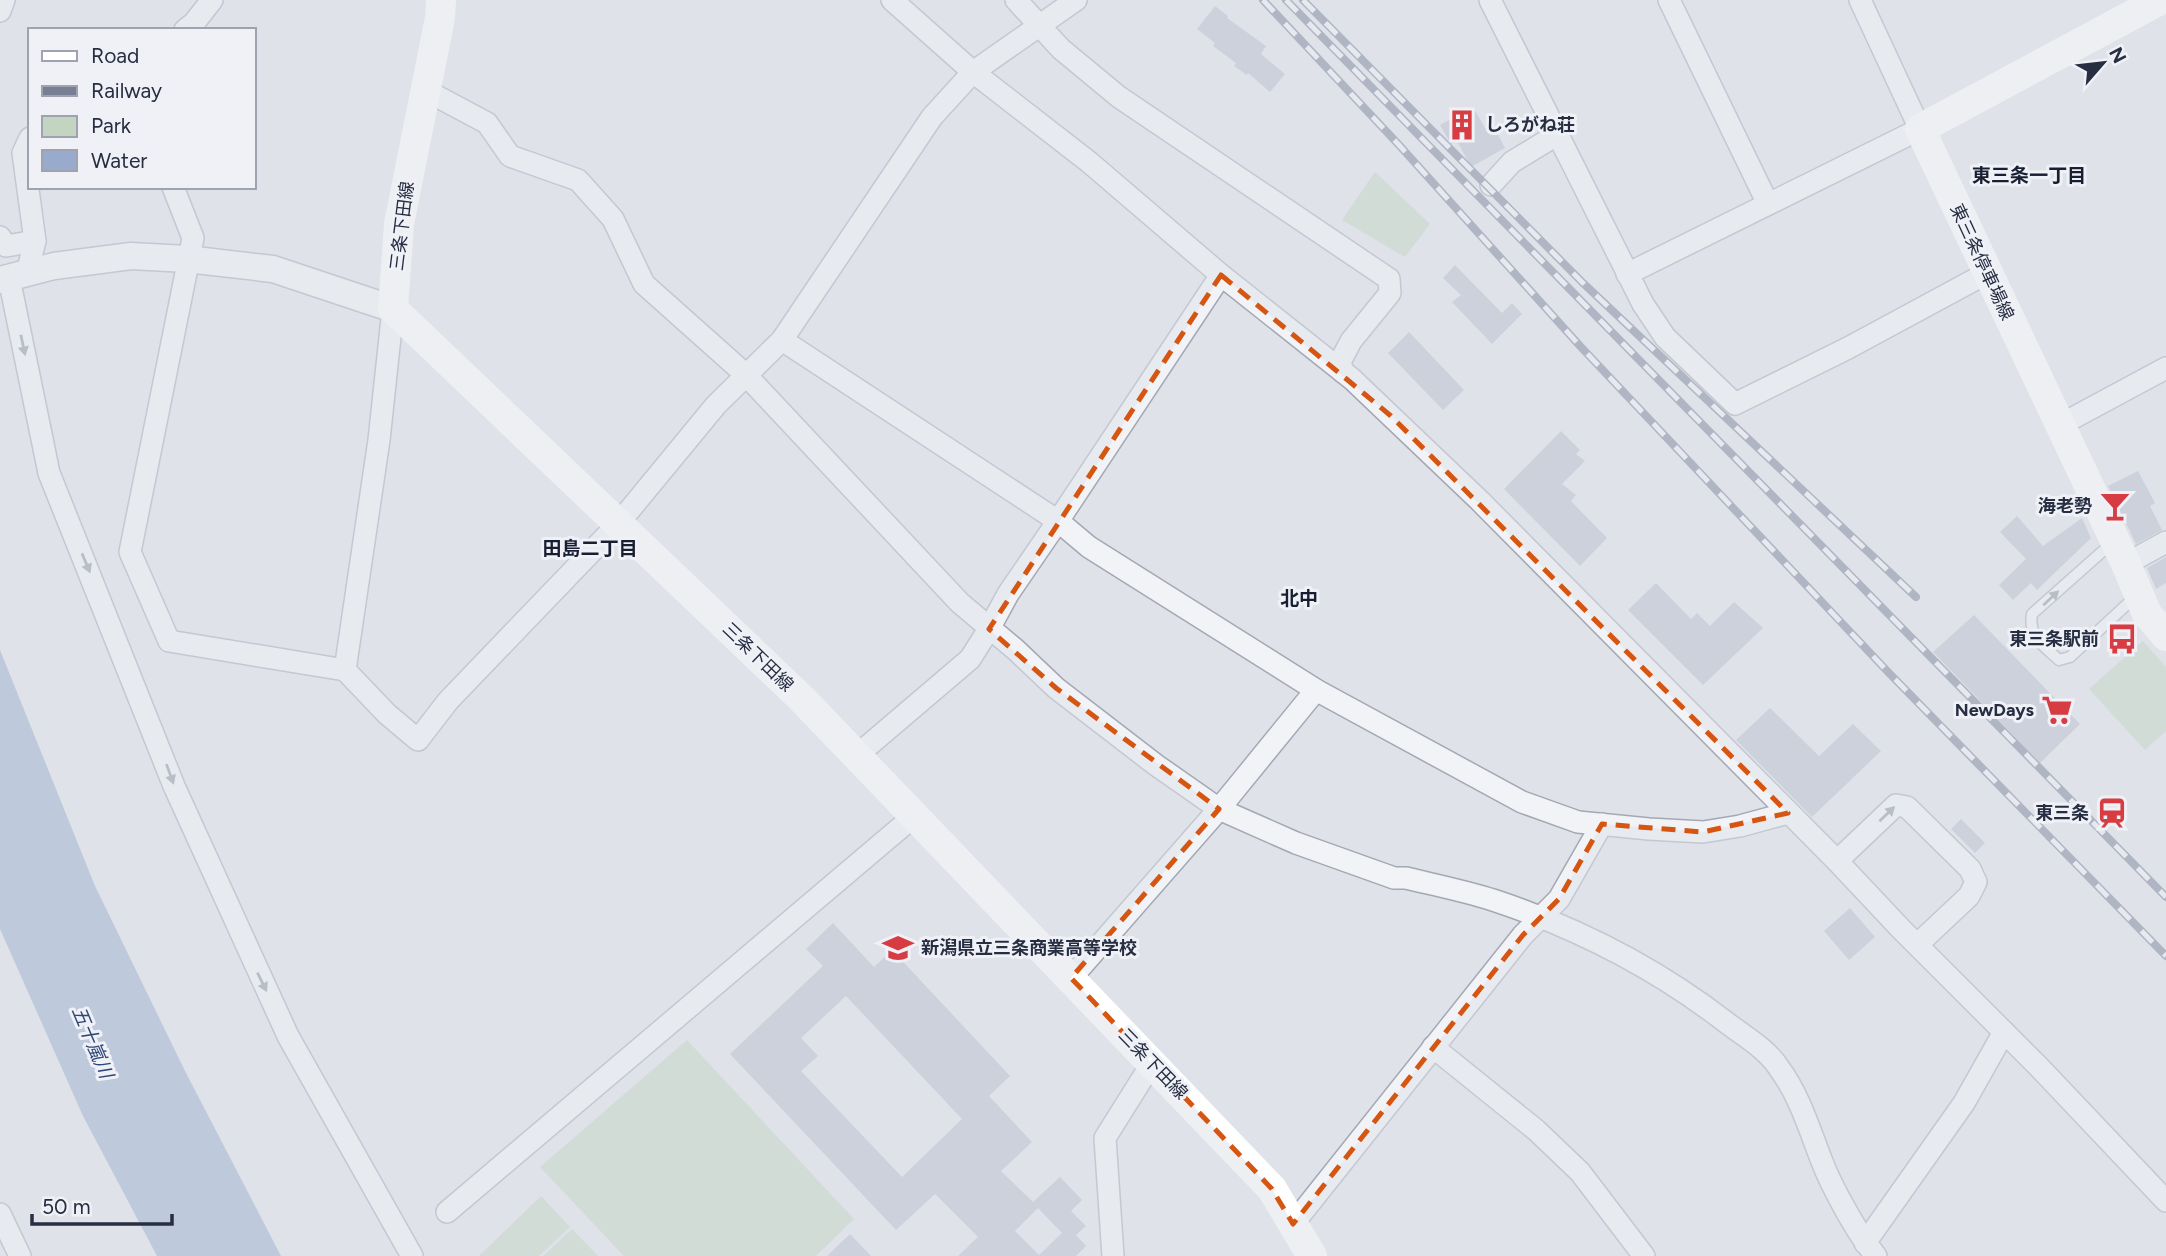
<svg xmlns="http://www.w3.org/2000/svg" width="2166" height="1256" font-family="Figtree,'Noto Sans JP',sans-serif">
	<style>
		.green { fill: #c3d4c0 }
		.water { fill: #98abcc }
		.building { fill: #b9bdca; fill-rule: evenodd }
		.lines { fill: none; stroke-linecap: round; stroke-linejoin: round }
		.service-casing { stroke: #a4a8b4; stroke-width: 13 }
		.minor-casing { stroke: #a4a8b4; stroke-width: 24 }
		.tertiary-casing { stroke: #a4a8b4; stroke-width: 29 }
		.service { stroke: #f2f3f7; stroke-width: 10 }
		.minor { stroke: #f2f3f7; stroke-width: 21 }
		.tertiary { stroke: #f2f3f7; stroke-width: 26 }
		.secondary { stroke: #fff; stroke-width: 30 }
		.rail-casing { stroke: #787f94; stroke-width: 8 }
		.rail { stroke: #eff1f7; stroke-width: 5; stroke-dasharray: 16; stroke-linecap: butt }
		.oneway { fill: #8c909c }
		.marked { fill: none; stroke: #d55511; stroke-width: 5; stroke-dasharray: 14 9; stroke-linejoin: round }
		.labels { text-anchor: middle; stroke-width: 6; stroke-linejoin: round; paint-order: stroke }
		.poi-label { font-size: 18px; font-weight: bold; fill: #272e42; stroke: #eff1f7; text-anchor: end }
		.street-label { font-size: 18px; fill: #272e42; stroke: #eff1f7 }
		.neighbourhood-label { font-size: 19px; font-weight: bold; fill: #191f32; stroke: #eff1f7 }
		.water-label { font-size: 19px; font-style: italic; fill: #2f4778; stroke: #eff1f7 }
	</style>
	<rect width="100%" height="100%" fill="#dfe2e9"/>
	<g class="green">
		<polygon points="1375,172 1430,224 1405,257 1342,220"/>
		<polygon points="2143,641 2166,667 2166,731 2145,750 2089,689"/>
		<polygon points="687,1040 854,1219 816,1256 624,1256 540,1167"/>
		<polygon points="541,1196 570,1227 539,1256 479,1256"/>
		<polygon points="572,1229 598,1256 543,1256"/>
	</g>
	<polygon class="water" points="0,650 95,886 185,1071 281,1256 157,1256 83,1116 0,929"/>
	<g class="building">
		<polygon points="1215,6 1228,16 1227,18 1266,46 1261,54 1285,74 1270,92 1248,73 1247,75 1234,66 1236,63 1213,46 1215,43 1197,29"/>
		<polygon points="1473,107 1488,133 1495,129 1505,148 1471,167 1457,141 1451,144 1440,125"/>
		<polygon points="1455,265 1502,313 1512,303 1522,314 1492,344 1452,302 1461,295 1443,278"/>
		<polygon points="1409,332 1464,390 1443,410 1388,353"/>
		<polygon points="1561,431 1580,450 1576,454 1585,461 1562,484 1576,495 1571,501 1607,538 1580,566 1504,489"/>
		<polygon points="2138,471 2155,503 2150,506 2162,530 2136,544 2108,486"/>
		<polygon points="2017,516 2043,546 2082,518 2091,538 2037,590 2031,583 2013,600 1999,585 2026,559 2000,532"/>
		<polygon points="2166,557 2166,583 2156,589 2147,568"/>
		<polygon points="1656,583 1691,619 1697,613 1710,626 1734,602 1763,628 1703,685 1628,610"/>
		<polygon points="1974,615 2080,724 2040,763 1933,652"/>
		<polygon points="1770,708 1819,756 1853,724 1881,751 1812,817 1736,740"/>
		<polygon points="1961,819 1985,843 1975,853 1951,829"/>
		<polygon points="1850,908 1875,937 1849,960 1824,931"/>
		<path d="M833,923L874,967L892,950L1010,1076L989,1096L1032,1142L1001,1171L1033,1202L1060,1177L1082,1200L1071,1211L1086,1226L1076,1235L1086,1246L1076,1256H958L978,1237L935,1194L896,1230L730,1054L823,966L806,949ZM846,996L962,1119L902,1177L801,1071L818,1056L801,1038ZM1038,1208L1062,1233L1039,1255L1015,1231Z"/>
		<polygon points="850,1234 871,1256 827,1256"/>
	</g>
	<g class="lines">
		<g class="service-casing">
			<path id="service" d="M2113,542L2032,614C2028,637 2044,646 2059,660L2070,657L2136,596"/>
		</g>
		<g class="minor-casing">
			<g id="minor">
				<polyline points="892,0 973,72 1089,162 1221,275 1352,379 1480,501 1837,861 1901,929 2039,1067 2166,1201"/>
				<polyline points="1016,0 1061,49 1119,97 1389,279 1390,293 1351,341 1340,362 1343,372"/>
				<polyline points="1490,0 1643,304 1665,337 1735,404 1848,348 1987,273"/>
				<polyline points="1669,0 1768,204"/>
				<polyline points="0,11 4,0"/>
				<polyline points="185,30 194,23 212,0"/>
				<path d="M425,90L487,123L510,156L578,180L613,219L644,284L745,374L960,603L1016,650L1056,688L1156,765L1219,809L1296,843L1394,878H1406C1435,885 1465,891 1493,900C1578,928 1656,968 1727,1023C1744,1036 1767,1049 1779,1068C1799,1095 1809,1128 1821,1159C1831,1186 1858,1235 1876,1256"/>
				<polyline points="1491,185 1512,162 1558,134"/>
				<polyline points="173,187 193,238 130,552 169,641 345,670"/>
				<polyline points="0,237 6,246 35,241"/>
				<polyline points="27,273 35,241 23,153 30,138"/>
				<polyline points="1627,274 1920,129 1860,0"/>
				<polyline points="9,278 49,473 174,786 288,1036 412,1256"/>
				<polyline points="393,309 379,440 345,670 387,714 418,740 448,701 618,524 716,405 782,340 932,117 973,72 1076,0"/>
				<polyline points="782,340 1058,521 1089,547 1316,690 1522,802 1578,822 1649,829 1703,832 1740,826 1788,813"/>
				<polyline points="2060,425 2166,368"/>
				<polyline points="2126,564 2166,542"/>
				<polyline points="855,757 970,659 989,629 1008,594 1058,521 1221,275"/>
				<polyline points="1837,861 1896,805 1907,807 1970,869 1976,882 1969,896 1918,944"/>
				<polyline points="1071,978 1219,809 1316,690"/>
				<polyline points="1433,1047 1536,1130 1580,1172 1644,1256"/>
				<polyline points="447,1212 913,817"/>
				<polyline points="0,1214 20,1256"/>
				<polyline points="1293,1224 1523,935 1559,899 1602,824"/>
				<polyline points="1865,1243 1964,1103 2004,1032"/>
				<polyline points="1113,1256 1105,1138 1152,1063"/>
			</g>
		</g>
		<g class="tertiary-casing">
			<polyline id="tertiary" points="0,280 54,266 131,256 187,259 273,269 393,309"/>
		</g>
		<use href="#service" class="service"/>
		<use href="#minor" class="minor"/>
		<use href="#tertiary" class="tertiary"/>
		<g class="secondary">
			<polyline points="441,0 440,18 399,224 393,309 802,699 1272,1189 1312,1256"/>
			<polyline points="2160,0 1920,129 2126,564 2147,614 2166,636"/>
		</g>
		<g class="rail-casing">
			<g id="rail">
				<polyline points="1263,0 1399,145 1580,346 1889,673 2166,956"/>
				<polyline points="1286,0 2166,897"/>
				<polyline points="1303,0 1583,283 1916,597"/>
			</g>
		</g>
		<use href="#rail" class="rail"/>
	</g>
	<defs><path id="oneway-solid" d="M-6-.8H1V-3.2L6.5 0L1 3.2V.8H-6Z" transform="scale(1.75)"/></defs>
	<g class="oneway">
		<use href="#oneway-solid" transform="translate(23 345) rotate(78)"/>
		<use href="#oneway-solid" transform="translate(86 563) rotate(67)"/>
		<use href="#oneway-solid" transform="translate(2051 598) rotate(-43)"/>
		<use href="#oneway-solid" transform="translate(170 774) rotate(70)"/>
		<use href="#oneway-solid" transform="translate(1887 814) rotate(-44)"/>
		<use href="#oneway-solid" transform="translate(262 982) rotate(64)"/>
	</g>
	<path d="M0 0H2166V1256H0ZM1221,275L1391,416L1788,813L1703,832L1602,824L1559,899L1523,935L1293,1224L1272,1189L1071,978L1219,809L1056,688L989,629Z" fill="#dfe2e9" fill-opacity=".55" fill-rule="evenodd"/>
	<path class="marked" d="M1221,275L1391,416L1788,813L1703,832L1602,824L1559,899L1523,935L1293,1224L1272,1189L1071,978L1219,809L1056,688L989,629Z"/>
	<defs>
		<g id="building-bare" transform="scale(2.415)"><path d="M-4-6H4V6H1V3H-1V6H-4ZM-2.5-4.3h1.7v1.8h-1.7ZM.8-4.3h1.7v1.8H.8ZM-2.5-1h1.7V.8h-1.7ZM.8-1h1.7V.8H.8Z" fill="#d63c42" stroke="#eff1f7" stroke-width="2.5" paint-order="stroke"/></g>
		<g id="bar-bare" transform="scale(2.415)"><path d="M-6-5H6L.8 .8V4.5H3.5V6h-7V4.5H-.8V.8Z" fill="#d63c42" stroke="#eff1f7" stroke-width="2.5" paint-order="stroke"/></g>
		<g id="bus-bare" transform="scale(2.415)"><path d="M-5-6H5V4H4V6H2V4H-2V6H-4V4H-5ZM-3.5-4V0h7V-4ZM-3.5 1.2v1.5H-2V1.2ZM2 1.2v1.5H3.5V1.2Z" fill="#d63c42" stroke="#eff1f7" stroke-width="2.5" paint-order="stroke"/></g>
		<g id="supermarket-bare" transform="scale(2.415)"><path d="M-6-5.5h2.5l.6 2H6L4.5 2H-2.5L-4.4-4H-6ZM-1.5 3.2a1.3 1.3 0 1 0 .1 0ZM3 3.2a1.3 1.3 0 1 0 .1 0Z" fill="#d63c42" stroke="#eff1f7" stroke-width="2.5" paint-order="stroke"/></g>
		<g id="station-bare" transform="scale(2.415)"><path d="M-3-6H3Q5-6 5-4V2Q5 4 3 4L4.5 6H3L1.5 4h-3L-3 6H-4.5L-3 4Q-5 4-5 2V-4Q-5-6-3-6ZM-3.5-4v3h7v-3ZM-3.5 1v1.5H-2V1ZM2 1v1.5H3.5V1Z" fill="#d63c42" stroke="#eff1f7" stroke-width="2.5" paint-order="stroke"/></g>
		<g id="school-bare" transform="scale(2.415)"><path d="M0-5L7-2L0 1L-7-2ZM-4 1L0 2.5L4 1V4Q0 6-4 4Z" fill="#d63c42" stroke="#eff1f7" stroke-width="2.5" paint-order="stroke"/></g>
	</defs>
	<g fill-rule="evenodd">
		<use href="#building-bare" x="1462" y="125"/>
		<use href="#bar-bare" x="2115" y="506"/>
		<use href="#bus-bare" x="2122" y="639"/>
		<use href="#supermarket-bare" x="2057" y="710"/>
		<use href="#station-bare" x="2112" y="813"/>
		<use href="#school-bare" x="898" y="948"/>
	</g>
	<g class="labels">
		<g class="poi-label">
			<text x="1485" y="131" text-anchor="start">しろがね荘</text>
			<text x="2092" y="512">海老勢</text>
			<text x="2099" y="645">東三条駅前</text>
			<text x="2034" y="716">NewDays</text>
			<text x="2089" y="819">東三条</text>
			<text x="921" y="954" text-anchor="start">新潟県立三条商業高等学校</text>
		</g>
		<g class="street-label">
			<text transform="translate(402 226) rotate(-83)" y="6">三条下田線</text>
			<text transform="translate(1982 262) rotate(65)" y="6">東三条停車場線</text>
			<text transform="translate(758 657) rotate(44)" y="6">三条下田線</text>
			<text transform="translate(1153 1064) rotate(46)" y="6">三条下田線</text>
		</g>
		<g class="neighbourhood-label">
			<text x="2029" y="182">東三条一丁目</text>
			<text x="590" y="555">田島二丁目</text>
			<text x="1299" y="605">北中</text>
		</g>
		<g class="water-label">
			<text transform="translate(93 1042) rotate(67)" y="7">五十嵐川</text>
		</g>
	</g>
	<rect x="28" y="28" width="228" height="161" fill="#eff1f7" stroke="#9fa3af" stroke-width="2"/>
	<rect x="42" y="51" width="35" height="10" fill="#ffffff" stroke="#9fa3af" stroke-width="2"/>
	<text x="91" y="63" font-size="21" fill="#272e42">Road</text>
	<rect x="42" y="86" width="35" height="10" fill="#787f94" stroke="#9fa3af" stroke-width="2"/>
	<text x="91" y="98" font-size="21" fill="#272e42">Railway</text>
	<rect x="42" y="116" width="35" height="21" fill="#c3d4c0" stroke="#9fa3af" stroke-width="2"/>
	<text x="91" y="133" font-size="21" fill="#272e42">Park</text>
	<rect x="42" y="150" width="35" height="21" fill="#98abcc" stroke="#9fa3af" stroke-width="2"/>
	<text x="91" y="168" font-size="21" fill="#272e42">Water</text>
	<g transform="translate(2103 63) rotate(62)" stroke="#eff1f7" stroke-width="5" paint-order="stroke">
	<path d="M0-5L12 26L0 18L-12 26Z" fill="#272e42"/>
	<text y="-10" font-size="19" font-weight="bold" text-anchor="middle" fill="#272e42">N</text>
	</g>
	<path d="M32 1214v10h140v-10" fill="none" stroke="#272e42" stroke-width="3.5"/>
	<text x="42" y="1214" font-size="21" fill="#272e42" stroke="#eff1f7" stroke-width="5" paint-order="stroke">50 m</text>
</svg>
